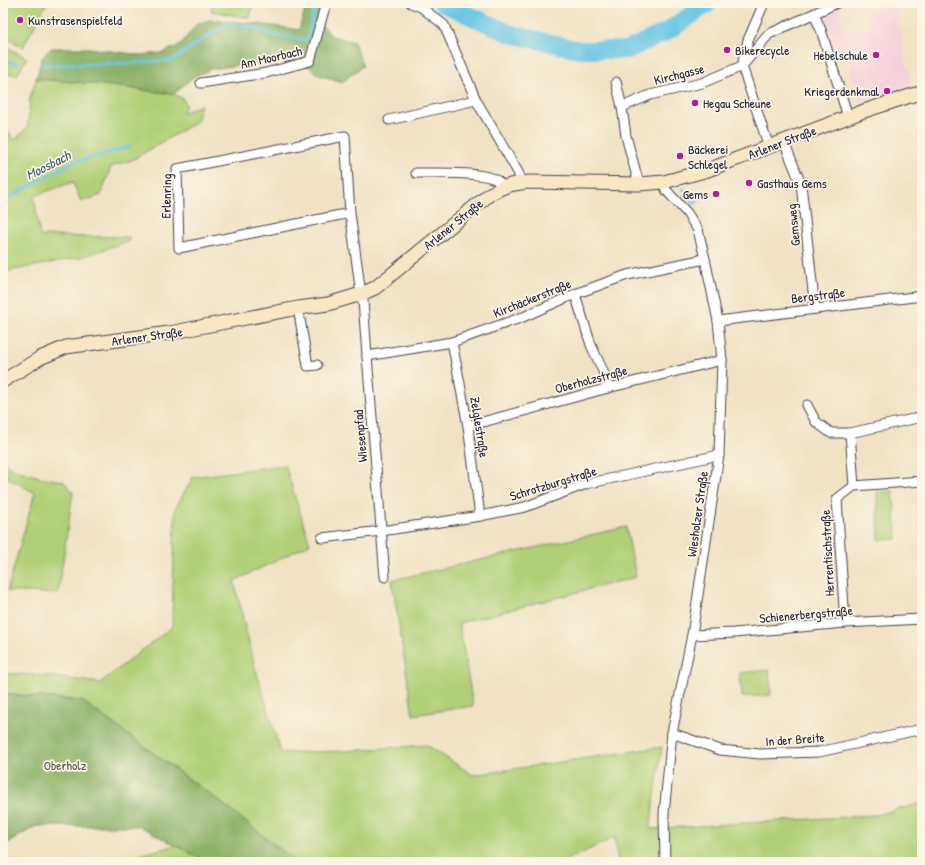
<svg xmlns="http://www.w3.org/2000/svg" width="925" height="865" font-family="'Patrick Hand',sans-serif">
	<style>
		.built { fill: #f6cfd9 }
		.green { fill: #b0d077; stroke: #697959 }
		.forest { fill: #8cb268; stroke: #576a52 }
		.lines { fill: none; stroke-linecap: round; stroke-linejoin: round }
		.stream { stroke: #66c6e5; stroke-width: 3 }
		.river { stroke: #66c6e5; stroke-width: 18 }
		.street-casing { stroke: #413f4f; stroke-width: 11 }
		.secondary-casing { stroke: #413f4f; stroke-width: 15 }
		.street { stroke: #fff; stroke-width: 9 }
		.secondary { stroke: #f9e7c3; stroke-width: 13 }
		.poi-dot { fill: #b5179e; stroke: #fcf5e5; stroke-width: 1.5 }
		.labels { text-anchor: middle; stroke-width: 3.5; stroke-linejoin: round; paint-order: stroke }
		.poi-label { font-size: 13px; fill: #22223b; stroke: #fcf5e5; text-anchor: start }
		.street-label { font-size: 13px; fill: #22223b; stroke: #fcf5e5 }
		.park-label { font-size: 13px; fill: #4d564d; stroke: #fcf5e5 }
		.water-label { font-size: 14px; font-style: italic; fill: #3a5b76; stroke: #fcf5e5 }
	</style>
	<rect width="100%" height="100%" fill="#fcf5e5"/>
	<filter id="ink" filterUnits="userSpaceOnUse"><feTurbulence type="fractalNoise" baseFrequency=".025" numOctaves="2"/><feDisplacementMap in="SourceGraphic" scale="8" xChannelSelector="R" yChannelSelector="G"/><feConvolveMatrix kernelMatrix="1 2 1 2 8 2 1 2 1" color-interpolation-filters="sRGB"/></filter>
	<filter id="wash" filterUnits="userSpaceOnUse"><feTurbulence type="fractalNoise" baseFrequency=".012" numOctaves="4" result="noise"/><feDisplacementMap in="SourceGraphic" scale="16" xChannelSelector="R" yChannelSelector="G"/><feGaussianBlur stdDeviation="0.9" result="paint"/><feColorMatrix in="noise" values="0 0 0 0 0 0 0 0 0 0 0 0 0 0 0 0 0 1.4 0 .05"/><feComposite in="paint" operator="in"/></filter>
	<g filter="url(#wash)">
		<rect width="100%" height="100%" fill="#f0e2c3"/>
		<polygon class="built" points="896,6 901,31 904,56 912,80 907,89 860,106 847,54 835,56 825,29 824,18 828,11 839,8 843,32 870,28 867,10"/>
		<g class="green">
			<polygon points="3,3 47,3 23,47 3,37"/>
			<polygon points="212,3 253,3 250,18 211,11"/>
			<polygon points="3,45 27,58 17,75 3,73"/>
			<polygon points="36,79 88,83 174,94 183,99 186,105 182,113 201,105 196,122 132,160 111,167 101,195 81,202 73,182 34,196 40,236 129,237 129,241 82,257 3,272 3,134 8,132 15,140 28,126 30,98"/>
			<polygon points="3,455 6,464 19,471 43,478 63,481 73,492 58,594 7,591 35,493 3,475"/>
			<polygon points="285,465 310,544 234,581 254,664 281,753 344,751 427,745 473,775 662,747 650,829 876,815 922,803 922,862 618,862 615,837 578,855 560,862 292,862 294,860 219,801 82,701 3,693 3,673 48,676 100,683 172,627 175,509 193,477"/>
			<polygon points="893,491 897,539 879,540 877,492"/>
			<polygon points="626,527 636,577 459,623 473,706 413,715 392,580"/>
			<polygon points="769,670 771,695 742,697 740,673"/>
			<polygon points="176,845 207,862 114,862"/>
		</g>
		<g class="forest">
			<polygon points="307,3 326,3 321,24 332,36 354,42 363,66 342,82 319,75 297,57 211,69 193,77 174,94 88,83 36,79 42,58 51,48 89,48 140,55 162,53 180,45 198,23 210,20 260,24 299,30"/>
			<polygon points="3,694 82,701 219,801 294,860 292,862 207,862 139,826 36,826 3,846"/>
		</g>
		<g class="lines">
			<g class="stream">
				<polyline points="3,60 18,64"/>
				<polyline points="43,65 135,63 173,60 227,23 253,27 274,35 307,40 316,3"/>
				<path d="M683,189C690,194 688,198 693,203H695L699,199H702"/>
				<polyline points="3,201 71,163 129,147"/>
			</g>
			<polyline class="river" points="442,3 511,34 580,50 627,50 666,32 709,3"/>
		</g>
	</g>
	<g filter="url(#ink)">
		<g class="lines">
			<g class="street-casing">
				<g id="street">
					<polyline points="411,3 421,7 444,25 476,100 519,174 520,183"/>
					<polyline points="764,3 748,40 742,66 769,147"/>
					<polyline points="814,14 821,30 848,117"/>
					<polyline points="616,82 622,107 626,136 639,184"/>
					<polyline points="201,83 266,73 310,61 326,3"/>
					<polyline points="622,107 650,95 702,83 742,66 769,34 837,3"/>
					<polyline points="389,120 476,100"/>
					<polyline points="784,142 801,184 815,309"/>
					<path d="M416,173C432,173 489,171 499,182C500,183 501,186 502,187"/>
					<polyline points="664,182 666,190 687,213 698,230 705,259 718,321 722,360 719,455 692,635 672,733 664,814 665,862"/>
					<polyline points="350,213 179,248 177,169 345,136 350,213 361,294 363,300 367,356 385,577"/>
					<polyline points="575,294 591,345 603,371 608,388"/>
					<polyline points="298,308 308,366 317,365"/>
					<polyline points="718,321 922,296"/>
					<polyline points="452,342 468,426 480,516"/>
					<polyline points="367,356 452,342 523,317 575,294 627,275 705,259"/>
					<polyline points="807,405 816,422 831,433 850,433"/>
					<polyline points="468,426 608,388 722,360"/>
					<polyline points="854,486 850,433 922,417"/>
					<polyline points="322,538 381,531 480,516 525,507 586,484 719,455"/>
					<polyline points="845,623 837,499 854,486 922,481"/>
					<polyline points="692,635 734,633 845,623 922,619"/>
					<polyline points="672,733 720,750 760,754 819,752 922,729"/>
				</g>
			</g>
			<g class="secondary-casing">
				<path id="secondary" d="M3,381L40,358L66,347L169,333L298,308L328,304L361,294L375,288L490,194C506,185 511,184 529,182L639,184L664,182L708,170L726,163L864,111L922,92"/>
			</g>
			<use href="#street" class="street"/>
			<use href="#secondary" class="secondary"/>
		</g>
	</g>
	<g class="poi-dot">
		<circle cx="20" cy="20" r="4"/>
		<circle cx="727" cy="50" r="4"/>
		<circle cx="876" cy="55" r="4"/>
		<circle cx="887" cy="91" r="4"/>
		<circle cx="695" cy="103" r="4"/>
		<circle cx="680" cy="156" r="4"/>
		<circle cx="749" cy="183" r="4"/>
		<circle cx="716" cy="194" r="4"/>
	</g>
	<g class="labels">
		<g class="poi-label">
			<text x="28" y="25">Kunstrasenspielfeld</text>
			<text x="735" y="55">Bikerecycle</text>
			<text x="868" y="60" text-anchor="end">Hebelschule</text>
			<text x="879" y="96" text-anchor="end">Kriegerdenkmal</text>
			<text x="703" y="108">Hegau Scheune</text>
			<text x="688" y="154">Bäckerei<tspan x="688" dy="15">Schlegel</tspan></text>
			<text x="757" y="188">Gasthaus Gems</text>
			<text x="708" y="199" text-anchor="end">Gems</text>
		</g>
		<g class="street-label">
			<text transform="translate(271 57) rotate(-13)" y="5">Am Moorbach</text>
			<text transform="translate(679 74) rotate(-14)" y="5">Kirchgasse</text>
			<text transform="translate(782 142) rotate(-21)" y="5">Arlener Straße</text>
			<text transform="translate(166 196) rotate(-89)" y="5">Erlenring</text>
			<text transform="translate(453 224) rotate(-39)" y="5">Arlener Straße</text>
			<text transform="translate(793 225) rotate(-96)" y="5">Gemsweg</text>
			<text transform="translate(818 295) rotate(-7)" y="5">Bergstraße</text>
			<text transform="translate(532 298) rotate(-22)" y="5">Kirchäckerstraße</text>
			<text transform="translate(147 336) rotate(-8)" y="5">Arlener Straße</text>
			<text transform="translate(591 379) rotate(-15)" y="5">Oberholzstraße</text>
			<text transform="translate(480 427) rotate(81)" y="5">Zelglestraße</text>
			<text transform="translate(360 436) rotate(-95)" y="5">Wiesenpfad</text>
			<text transform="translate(553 483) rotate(-17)" y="5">Schrotzburgstraße</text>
			<text transform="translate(697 514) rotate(-82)" y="5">Wiesholzer Straße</text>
			<text transform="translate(827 553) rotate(-93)" y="5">Herrentischstraße</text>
			<text transform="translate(806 614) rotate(-5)" y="5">Schienerbergstraße</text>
			<text transform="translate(795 739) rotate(-4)" y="5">In der Breite</text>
		</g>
		<g class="park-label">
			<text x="65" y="770">Oberholz</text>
		</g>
		<g class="water-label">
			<text transform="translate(48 165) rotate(-27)" y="5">Moosbach</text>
		</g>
	</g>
	<rect width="925" height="865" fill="none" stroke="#fcf5e5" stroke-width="16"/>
</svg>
